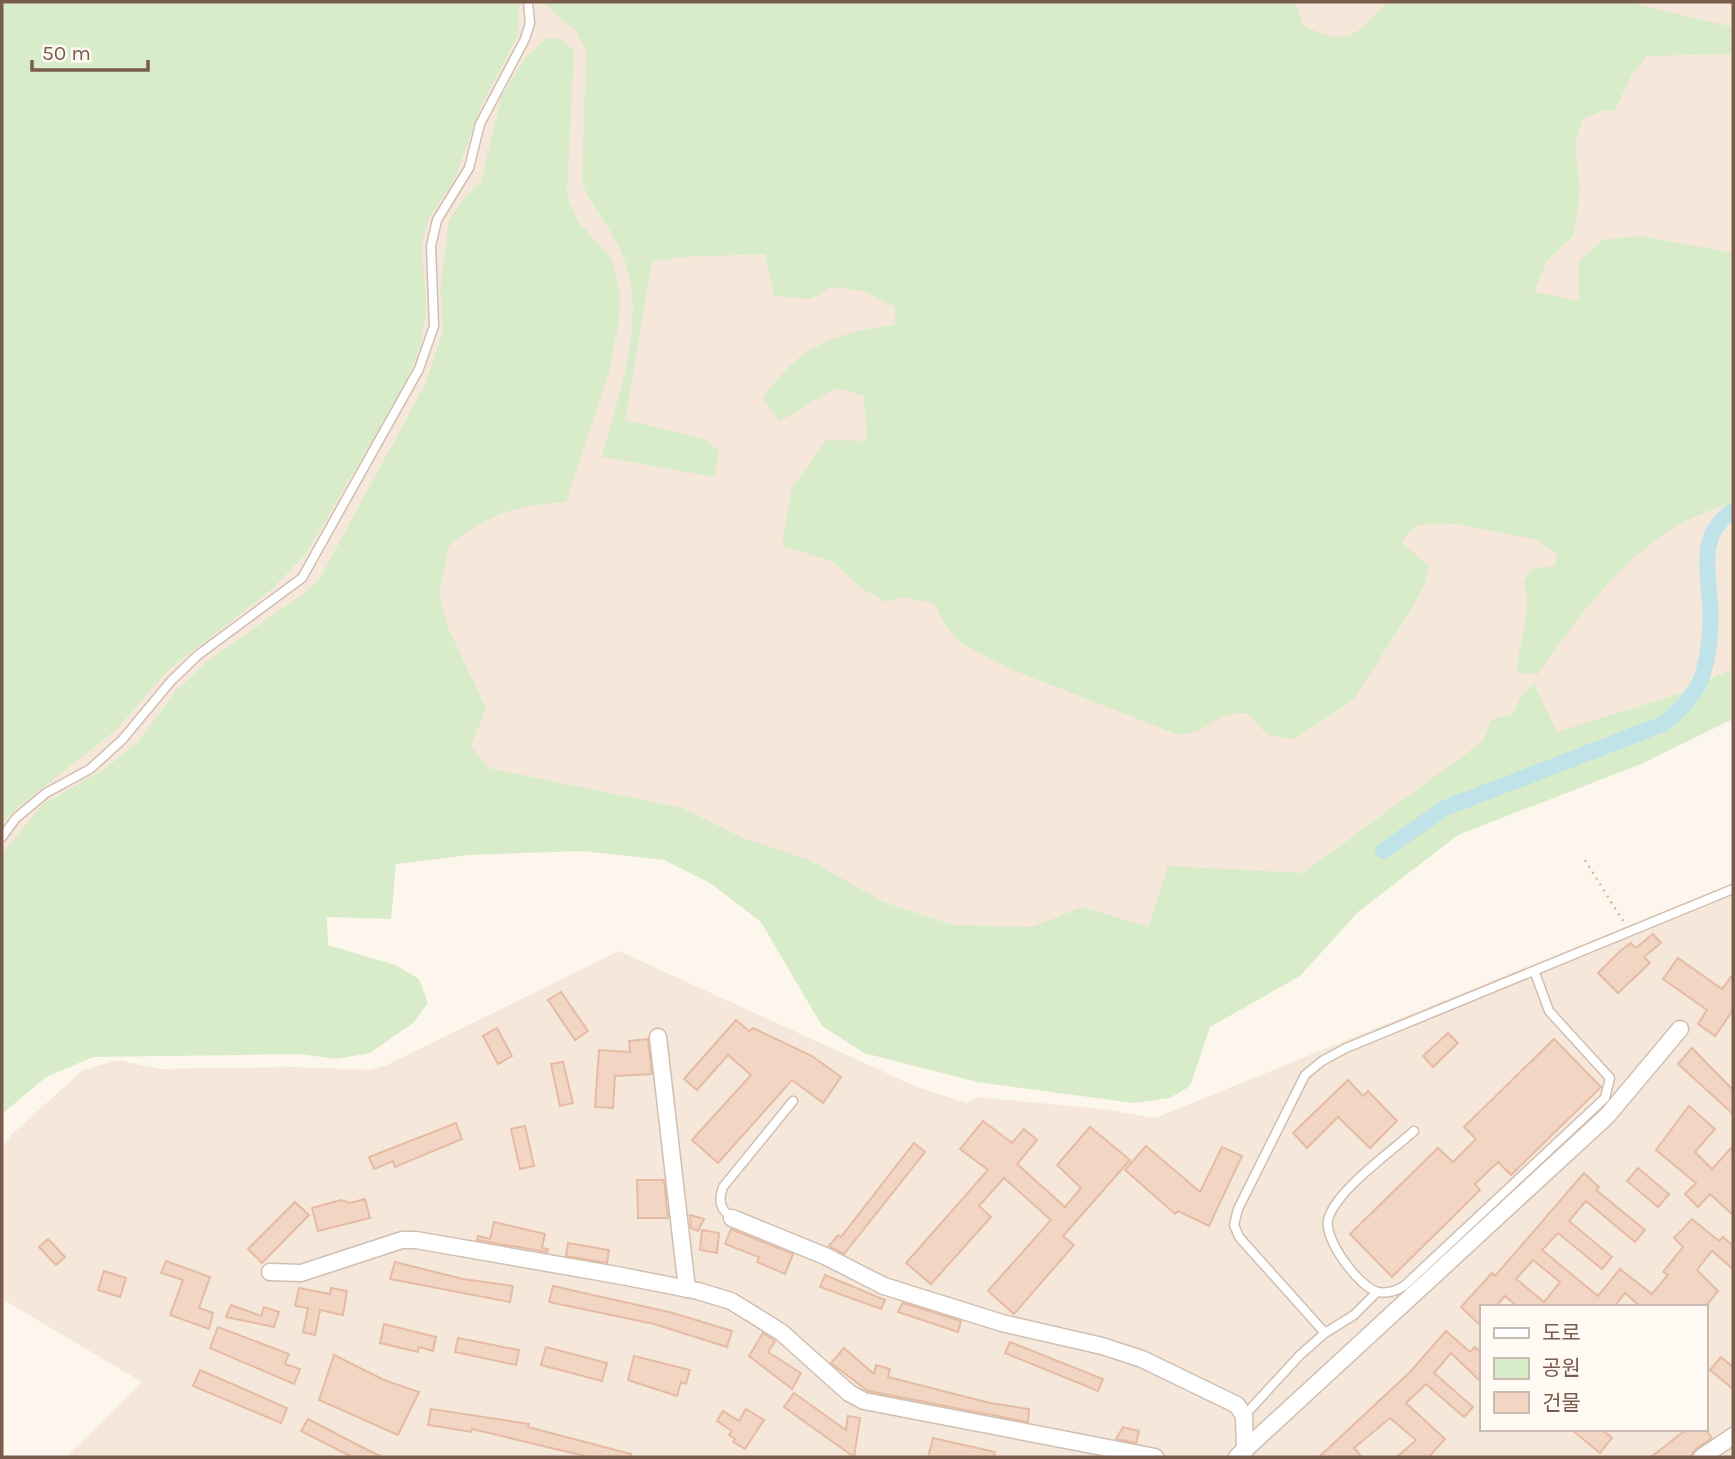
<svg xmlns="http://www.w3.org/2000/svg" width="1735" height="1459" font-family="Karla,'Noto Sans KR',sans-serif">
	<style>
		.residential { fill: #f5e8da; fill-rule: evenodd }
		.green { fill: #d8ecc9 }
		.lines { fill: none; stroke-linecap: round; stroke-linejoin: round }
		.canal { stroke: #bfe3e8; stroke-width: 16 }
		.building { fill: #f3d5c3; stroke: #e6bba3; stroke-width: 2; fill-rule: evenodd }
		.service-casing { stroke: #d1beb0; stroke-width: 11 }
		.minor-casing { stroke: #d1beb0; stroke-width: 19 }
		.path { stroke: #d9b8a5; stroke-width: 2.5; stroke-dasharray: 2 5; stroke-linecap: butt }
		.service { stroke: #fff; stroke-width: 8 }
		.minor { stroke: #fff; stroke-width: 16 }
	</style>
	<rect width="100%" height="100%" fill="#fdf6ec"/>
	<g class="residential">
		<polygon points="2,2 1733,2 1733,684 1236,932 1032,988 614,827 275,774 2,1016"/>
		<path d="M1733,883V1457H66L142,1382L2,1299V1148L11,1135L83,1070L118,1060L160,1069L296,1067L370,1070L387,1065L619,951L917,1087L967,1103L976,1097L1103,1109L1155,1118ZM1481,1307H1705V1429H1481Z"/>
	</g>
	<g class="green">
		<polygon points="2,2 519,2 518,35 482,104 454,181 429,217 422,242 426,309 422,342 406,382 306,554 271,590 168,670 117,729 15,810 2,824"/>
		<path d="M542,2H1296L1302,24C1342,48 1359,37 1386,2H1628L1733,27V54L1647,56L1632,74L1615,110L1602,111L1582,120L1575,143L1580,190L1574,235L1547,261L1534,292L1579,301V261L1603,240L1641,236L1733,253V504C1645,523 1587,605 1537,675L1517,672C1518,641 1533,613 1524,582L1532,569L1555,566L1557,554L1534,539L1457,524L1416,525L1401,542L1429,566L1424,586L1409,613L1353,700L1295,739L1267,735L1248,713C1211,711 1211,735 1176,734L1013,670L962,644L946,626L934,603L902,597L885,602L861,588L832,561L782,546L792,488L826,440L867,441L864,396L836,388L780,421L763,399C796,347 835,332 895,325V307L864,291L832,287L810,299L774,296L765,254L683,257L652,262L625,420L704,439L719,451L715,477L602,457C618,393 650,316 621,251C610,225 590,207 582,181L586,51L577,32Z"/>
		<path d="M546,38L560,39L574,50L567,190L569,202L578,221L612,260L620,293L619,320L609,373L566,502C512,506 491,513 449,546L439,594L449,630L486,708L471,746L488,768L682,808L743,838L809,860L884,902L953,925L1032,927L1082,907L1148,927L1168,866L1303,873L1483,741L1491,720L1512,714L1522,695L1534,684L1557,732L1678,694L1733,669V719L1641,764L1458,835L1358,912L1300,976L1210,1027L1190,1086L1170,1098L1134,1103L977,1082L864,1053L822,1026L761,922L710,883L664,860L582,851L469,855L396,864L391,919L327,917L328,945L395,965L419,979L428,1003L413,1023L370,1053L336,1059L300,1054L93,1057L46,1077L2,1114V854L42,805L103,770L137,743L176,691L206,662L303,594L320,578L426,383L443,332L440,289L449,221L461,202L481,182L502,95L525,58Z"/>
	</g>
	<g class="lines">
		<path class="canal" d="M1383,851L1445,808L1663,724C1678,712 1694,697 1701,679C1709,658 1712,625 1710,603C1708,568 1698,534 1733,511"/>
	</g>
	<g class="building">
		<polygon points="1653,934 1661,943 1644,957 1650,963 1618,993 1598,973 1620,951 1631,943 1636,948"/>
		<polygon points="1678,958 1722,989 1733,974 1733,1010 1715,1036 1698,1024 1707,1010 1663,979"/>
		<polygon points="561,992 588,1031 575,1040 548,1000"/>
		<polygon points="736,1020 749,1031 753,1028 812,1056 841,1077 823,1103 792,1080 718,1163 692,1140 751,1075 728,1055 697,1090 684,1079"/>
		<polygon points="497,1028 512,1056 498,1064 483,1036"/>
		<polygon points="1448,1033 1458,1043 1433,1067 1423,1056"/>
		<polygon points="648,1039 652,1074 615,1076 613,1108 595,1107 599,1050 630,1052 629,1041"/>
		<polygon points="1554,1039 1601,1087 1511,1175 1498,1162 1475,1184 1480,1190 1392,1277 1350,1234 1438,1148 1453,1162 1476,1139 1464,1127"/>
		<polygon points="1692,1048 1733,1090 1733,1114 1678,1064"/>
		<polygon points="563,1062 573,1103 560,1106 551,1064"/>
		<polygon points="1348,1080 1363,1096 1368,1091 1397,1121 1370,1148 1338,1117 1307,1148 1293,1133"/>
		<polygon points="1689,1106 1715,1129 1695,1152 1712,1169 1733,1146 1733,1215 1710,1194 1698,1207 1685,1194 1696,1183 1656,1150"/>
		<polygon points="983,1121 1012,1143 1024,1129 1037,1140 1017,1164 1065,1207 1081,1188 1057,1165 1090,1127 1130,1160 1063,1236 1074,1245 1014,1314 988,1291 1051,1220 1004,1178 979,1206 991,1217 931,1284 906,1263 988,1170 960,1149"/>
		<polygon points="456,1123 462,1139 395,1167 393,1161 374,1169 369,1157"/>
		<polygon points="525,1126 534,1166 520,1169 511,1129"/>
		<polygon points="914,1143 925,1152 844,1254 829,1246 838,1235 841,1237"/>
		<polygon points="1146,1146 1200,1192 1222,1147 1242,1156 1209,1226 1178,1211 1175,1214 1125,1170"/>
		<polygon points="1638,1168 1669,1194 1658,1207 1627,1181"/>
		<path d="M1584,1173L1599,1187L1596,1190L1645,1230L1635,1242L1586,1201L1569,1221L1612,1257L1602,1269L1558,1233L1542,1250L1598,1296L1620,1269L1652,1294L1668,1275L1663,1272L1683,1247L1674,1238L1692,1219L1719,1241L1723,1237L1733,1246V1269L1712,1251L1697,1270L1718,1291L1705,1307H1641L1625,1293L1614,1307H1518L1505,1296L1495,1307H1481V1326L1461,1307L1492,1273L1495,1276ZM1533,1260L1560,1282L1544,1302L1516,1279Z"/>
		<polygon points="637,1180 664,1180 668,1218 638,1218"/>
		<polygon points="365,1199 370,1218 318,1231 312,1208 341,1200 350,1203"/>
		<polygon points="295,1202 309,1215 262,1263 248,1249"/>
		<polygon points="690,1215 704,1219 698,1231 691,1228"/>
		<polygon points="494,1222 545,1234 542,1248 548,1249 547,1252 477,1240 478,1236 490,1239"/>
		<polygon points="731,1229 793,1254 785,1274 757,1262 759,1257 725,1244"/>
		<polygon points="702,1230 719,1233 717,1253 700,1250"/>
		<polygon points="48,1239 65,1257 56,1265 39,1247"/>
		<polygon points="568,1243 609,1250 607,1263 566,1256"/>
		<polygon points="166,1261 210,1277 199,1308 213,1313 209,1329 170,1315 183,1280 161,1273"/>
		<polygon points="395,1262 463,1279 513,1286 510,1302 390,1279"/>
		<polygon points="104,1271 126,1278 120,1297 98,1290"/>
		<polygon points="825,1275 885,1300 881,1309 820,1287"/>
		<polygon points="553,1286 673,1313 732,1331 727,1347 654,1324 549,1302"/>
		<polygon points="299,1288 330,1294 331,1288 347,1291 343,1315 320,1310 315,1335 303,1332 308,1308 295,1306"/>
		<polygon points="903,1303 961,1321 958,1332 898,1312"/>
		<polygon points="231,1305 261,1316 264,1307 279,1312 274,1327 226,1317"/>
		<polygon points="384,1324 436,1337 433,1351 419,1347 418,1352 380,1343"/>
		<polygon points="218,1327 289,1354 285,1364 300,1369 294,1384 210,1348"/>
		<polygon points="1446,1331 1470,1352 1475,1347 1481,1353 1481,1382 1451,1353 1434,1373 1473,1407 1464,1417 1426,1384 1406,1403 1445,1439 1429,1457 1397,1457 1416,1440 1390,1418 1354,1448 1362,1457 1319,1457 1410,1372"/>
		<polygon points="763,1333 775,1341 768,1352 801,1373 792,1389 749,1356"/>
		<polygon points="458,1338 519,1350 516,1365 455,1352"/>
		<polygon points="1010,1342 1103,1379 1098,1391 1005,1353"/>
		<polygon points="546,1347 607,1363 602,1381 541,1365"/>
		<polygon points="844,1348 874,1374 876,1365 890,1369 888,1377 990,1403 1029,1409 1028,1422 868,1391 831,1363"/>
		<polygon points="334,1355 384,1380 419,1392 398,1435 319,1400"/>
		<polygon points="634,1356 690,1370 686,1384 681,1382 677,1396 628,1380"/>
		<polygon points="1721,1357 1733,1367 1733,1389 1710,1370"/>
		<polygon points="200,1370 287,1408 281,1423 193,1386"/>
		<polygon points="794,1393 846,1430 848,1416 860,1418 854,1457 784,1407"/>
		<polygon points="431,1409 529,1424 528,1427 631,1454 631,1457 589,1457 472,1429 471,1432 428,1425"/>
		<polygon points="746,1409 764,1420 745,1449 733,1442 735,1439 729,1435 732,1431 717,1421 723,1411 739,1421"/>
		<polygon points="308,1419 354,1443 382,1457 352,1457 301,1431"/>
		<polygon points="1123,1427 1139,1431 1136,1443 1116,1439"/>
		<polygon points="1571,1429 1601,1429 1612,1438 1600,1453"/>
		<polygon points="1687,1429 1705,1429 1712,1438 1696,1449 1690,1457 1651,1457"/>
		<polygon points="933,1438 995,1452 994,1457 928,1457"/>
	</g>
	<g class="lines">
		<g class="service-casing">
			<g id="service">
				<polyline points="2,837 16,818 46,793 90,769 122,740 171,681 198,655 302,578 419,369 434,326 431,246 437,220 469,168 480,124 525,39 530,23 528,2"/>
				<path d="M1414,1131C1391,1152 1335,1191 1328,1220C1324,1240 1359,1287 1378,1292C1388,1294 1396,1291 1404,1286L1605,1098L1610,1078L1549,1011L1535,973"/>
				<path d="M732,1218C720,1209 718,1201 723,1187L793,1101"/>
				<polyline points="1325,1333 1239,1237 1234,1225 1238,1209 1305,1075 1322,1061 1346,1048 1733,889"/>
				<polyline points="1244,1416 1300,1355 1325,1333 1354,1315 1377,1292"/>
			</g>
		</g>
		<g class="minor-casing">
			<g id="minor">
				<polyline points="658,1037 687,1289"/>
				<polyline points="732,1218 825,1256 884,1286 1002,1323 1102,1346 1142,1359 1237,1405 1244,1416 1245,1451"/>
				<polyline points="270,1272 301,1273 402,1240 416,1240 622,1276 698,1291 731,1301 781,1332 849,1393 864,1401 1155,1457"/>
				<polyline points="1237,1457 1607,1116 1680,1029"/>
				<polyline points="1702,1457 1733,1436"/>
			</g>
		</g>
		<polyline class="path" points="1585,860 1623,921"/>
		<use href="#service" class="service"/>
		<use href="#minor" class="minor"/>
	</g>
	<rect width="1735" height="1459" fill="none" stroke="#7a5c4d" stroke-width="7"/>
	<rect x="1480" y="1305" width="228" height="126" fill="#fffaf3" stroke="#cabbb1" stroke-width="2"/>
	<rect x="1494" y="1328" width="35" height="10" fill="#ffffff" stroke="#cabbb1" stroke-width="2"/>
	<text x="1542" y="1340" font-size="21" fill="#7a5c4d">도로</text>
	<rect x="1494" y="1358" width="35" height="21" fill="#d8ecc9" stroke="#cabbb1" stroke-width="2"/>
	<text x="1542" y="1375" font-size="21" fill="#7a5c4d">공원</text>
	<rect x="1494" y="1392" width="35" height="21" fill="#f3d5c3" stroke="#cabbb1" stroke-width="2"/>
	<text x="1542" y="1410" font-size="21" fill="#7a5c4d">건물</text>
	<path d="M32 60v10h116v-10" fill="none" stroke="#7a5c4d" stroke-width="3.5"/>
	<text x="42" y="60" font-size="21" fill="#7a5c4d" stroke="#fffaf3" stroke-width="5" paint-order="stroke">50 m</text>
</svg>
